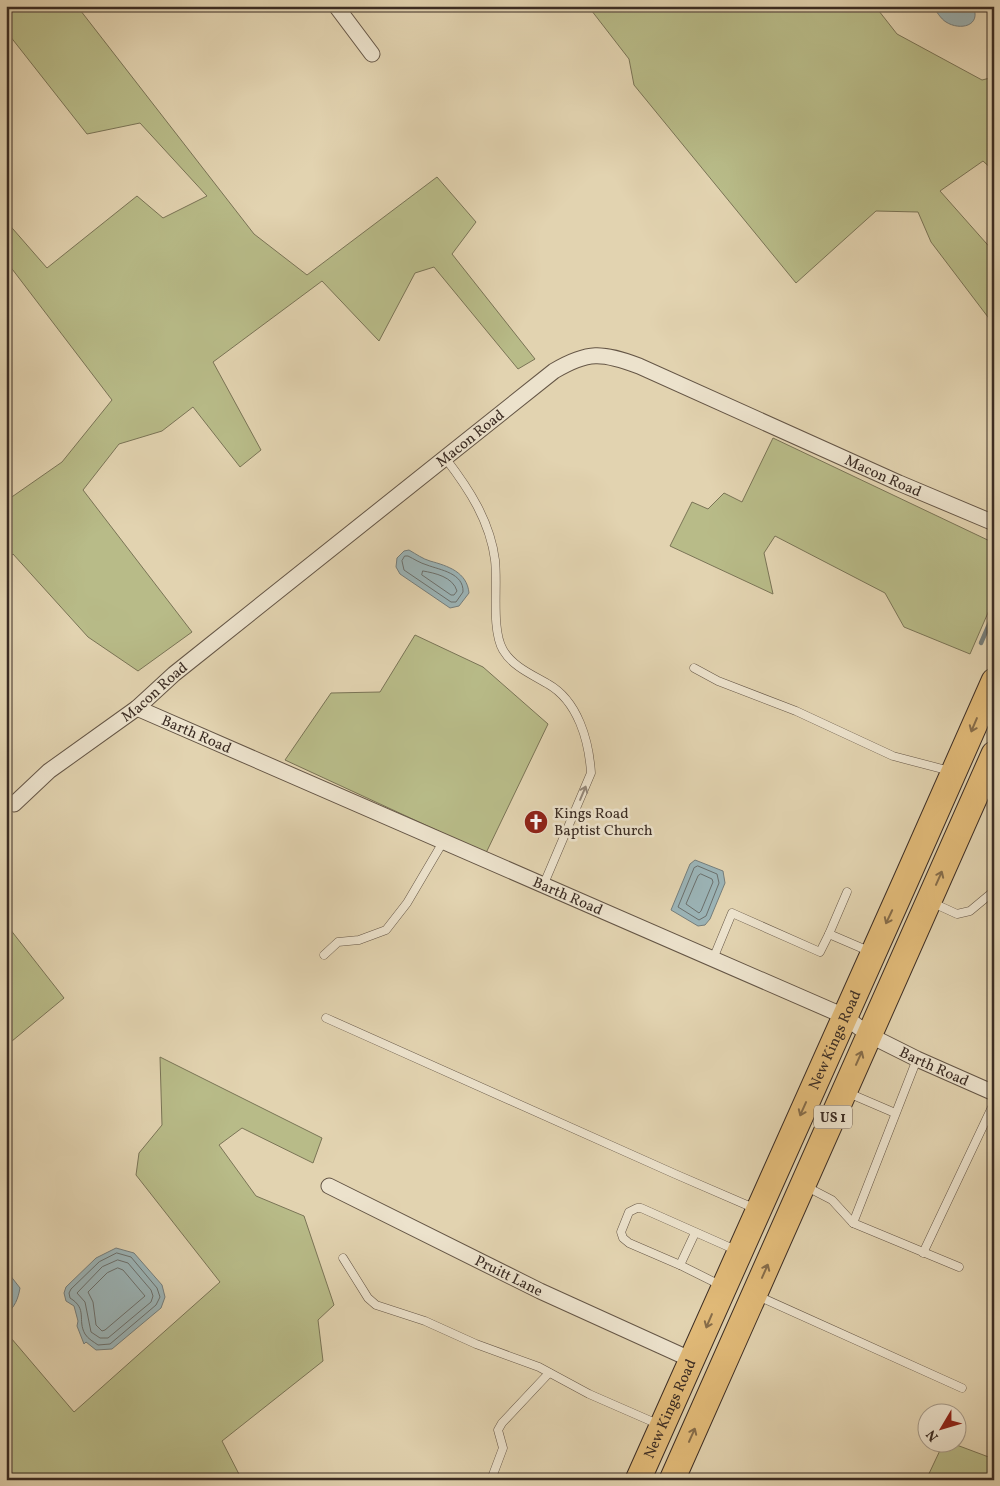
<svg xmlns="http://www.w3.org/2000/svg" width="1000" height="1486" font-family="Vollkorn,serif">
	<style>
		.green { fill: #b8bb88; stroke: #7a7456 }
		.water { fill: #9bb4b7; stroke: #757e7c }
		.lines { fill: none; stroke-linecap: round; stroke-linejoin: round }
		.shore { stroke: #6b706d; stroke-width: 1 }
		.stream { stroke: #757e7c; stroke-width: 4.5 }
		.service-casing { stroke: #655646; stroke-width: 9 }
		.minor-casing { stroke: #655646; stroke-width: 17 }
		.trunk-casing { stroke: #3b2c23; stroke-width: 27 }
		.service { stroke: #ece2cc; stroke-width: 8 }
		.minor { stroke: #ece2cc; stroke-width: 15 }
		.trunk { stroke: #e1ba78; stroke-width: 25 }
		.oneway { stroke: #866c49 }
		.oneway2 { stroke: #948778 }
		.labels { text-anchor: middle; stroke-width: 5; stroke-linejoin: round; paint-order: stroke }
		.shield { fill: #ece2cc; stroke: #706356; stroke-width: 1 }
		.shield-label { font-size: 14px; font-weight: bold; fill: #3b2c23 }
		.street-label { font-size: 15px; fill: #3b2c23; stroke: #ece2cc }
		.poi-label { font-size: 15px; fill: #3b2c23; stroke: #ece2cc; text-anchor: start }
	</style>
	<rect width="100%" height="100%" fill="#e2d3b0"/>
	<filter id="stains"><feTurbulence type="fractalNoise" baseFrequency=".004" numOctaves="4"/><feColorMatrix values="0 0 0 0 .2 0 0 0 0 .09 0 0 0 0 .02 0 0 0 .5 -.17"/></filter>
	<radialGradient id="worn" r=".72"><stop offset=".6" stop-color="#630" stop-opacity="0"/><stop offset="1" stop-color="#630" stop-opacity=".3"/></radialGradient>
	<g class="green">
		<polygon points="7,6 77,6 254,234 307,275 437,177 476,222 452,254 535,359 518,369 434,267 415,273 379,341 322,281 213,362 261,450 240,467 193,407 162,431 119,444 83,490 192,632 138,671 88,637 13,554 6,561 6,501 62,462 112,400 6,261 6,221 47,268 137,196 163,218 207,196 140,123 87,134 6,31"/>
		<polygon points="588,6 875,6 897,34 982,80 994,77 994,171 983,161 940,191 994,252 994,325 931,242 918,212 876,211 796,283 634,85 629,59"/>
		<polygon points="773,438 994,543 994,599 970,654 904,627 885,593 775,536 764,553 773,594 670,546 692,502 708,509 724,493 742,502"/>
		<polygon points="415,635 483,667 548,724 486,853 285,760 331,693 380,692"/>
		<polygon points="6,924 64,998 6,1046"/>
		<polygon points="160,1057 322,1138 313,1163 242,1128 219,1145 256,1196 304,1216 334,1305 318,1320 323,1361 222,1441 242,1480 6,1480 6,1342 11,1338 74,1412 220,1282 136,1175 139,1153 162,1125"/>
		<polygon points="943,1444 954,1444 994,1459 994,1480 926,1480"/>
	</g>
	<g class="water">
		<path d="M933,6H973C982,26 960,31 946,22C941,19 936,11 933,6Z"/>
		<path d="M409,550C416,554 423,559 430,561C448,566 467,572 469,593L459,606L450,608L400,574L396,567L397,558L404,551Z"/>
		<polygon points="695,860 723,871 725,883 710,919 705,925 698,926 671,910 690,864"/>
		<polygon points="116,1248 134,1253 162,1285 165,1297 161,1308 112,1349 96,1350 86,1342 84,1344 77,1326 78,1321 74,1306 66,1301 64,1293 66,1287 96,1258"/>
		<path d="M6,1270L20,1288C18,1299 15,1307 6,1314Z"/>
	</g>
	<g class="lines">
		<g class="shore">
			<path d="M405,556H408C414,559 420,563 427,565C440,570 464,573 463,592L456,602H451L404,570L402,561Z"/>
			<path d="M423,571C435,573 453,577 457,591L454,595H451L422,575Z"/>
			<polygon points="698,866 717,874 719,883 706,916 699,920 678,907 694,868"/>
			<polygon points="701,874 712,879 713,882 701,911 699,913 686,904 698,876"/>
			<path d="M117,1253L131,1257L157,1288L160,1297L156,1305L110,1344L98,1345C94,1342 88,1339 85,1334C77,1320 88,1309 70,1298L69,1293L71,1289L99,1262Z"/>
			<polygon points="118,1260 128,1263 151,1290 153,1296 151,1302 108,1338 100,1338 91,1332 85,1302 77,1293 102,1267"/>
			<polygon points="118,1268 123,1270 145,1296 105,1330 102,1331 96,1325 93,1302 88,1292 107,1273"/>
		</g>
		<polyline class="stream" points="981,643 994,613"/>
		<g class="service-casing">
			<g id="service">
				<path d="M446,459C469,489 490,521 495,560C498,585 491,629 503,650C513,667 533,675 548,684C578,701 589,741 591,773L543,886"/>
				<polyline points="694,668 718,681 796,711 893,756 950,771"/>
				<polyline points="847,892 829,934 871,952"/>
				<polyline points="933,903 957,914 970,911 994,891"/>
				<polyline points="324,955 338,942 359,940 386,930 407,903 443,842"/>
				<polyline points="713,959 732,913 820,952 829,934"/>
				<polyline points="326,1018 675,1174 756,1209"/>
				<polyline points="846,1092 895,1113"/>
				<polyline points="807,1187 832,1200 853,1223 959,1267"/>
				<polyline points="853,1223 917,1059"/>
				<polyline points="695,1233 680,1265 629,1243 623,1238 621,1232 629,1212 637,1208 641,1208 738,1251"/>
				<polyline points="923,1253 994,1103"/>
				<polyline points="343,1258 368,1298 376,1305 425,1321 476,1344 539,1367 589,1394 660,1425"/>
				<polyline points="680,1265 720,1285"/>
				<polyline points="758,1296 962,1388"/>
				<polyline points="491,1480 503,1448 498,1430 502,1423 549,1373"/>
			</g>
		</g>
		<g class="minor-casing">
			<g id="minor">
				<polyline points="336,6 372,54"/>
				<path id="s1" d="M137,708L844,1016L869,1035L917,1059L994,1093"/>
				<path id="s2" d="M14,804L49,771L137,708L174,674L554,371C588,351 602,352 639,366L899,483L994,523"/>
				<path id="s3" d="M329,1186L540,1291L692,1360"/>
			</g>
		</g>
		<g class="trunk-casing">
			<g id="trunk">
				<path id="s4" d="M638,1480C756,1213 877,948 994,681"/>
				<polyline points="672,1480 994,754"/>
			</g>
		</g>
		<use href="#service" class="service"/>
		<use href="#minor" class="minor"/>
		<use href="#trunk" class="trunk"/>
	</g>
	<defs><path id="oneway-shaft" d="M-6 0H5M1.5-3L5.5 0L1.5 3" fill="none" stroke-width="1.6" stroke-linecap="round" stroke-linejoin="round" transform="scale(1.25)"/></defs>
	<g class="oneway">
		<use href="#oneway-shaft" transform="translate(974 725) rotate(113)"/>
		<use href="#oneway-shaft" transform="translate(939 878) rotate(-66)"/>
		<use href="#oneway-shaft" transform="translate(889 917) rotate(115)"/>
		<use href="#oneway-shaft" transform="translate(859 1058) rotate(-66)"/>
		<use href="#oneway-shaft" transform="translate(803 1109) rotate(114)"/>
		<use href="#oneway-shaft" transform="translate(765 1271) rotate(-66)"/>
		<use href="#oneway-shaft" transform="translate(709 1321) rotate(113)"/>
		<use href="#oneway-shaft" transform="translate(692 1435) rotate(-66)"/>
	</g>
	<use class="oneway2" href="#oneway-shaft" transform="translate(583 793) rotate(-67)"/>
	<defs>
		<g id="church-disc" transform="scale(1.25)"><circle r="9.5" fill="#8f2418" stroke="#ece2cc"/><path d="M-1.2-6h2.4v3.5h3.3v2.4h-3.3V6h-2.4V-.1h-3.3v-2.4h3.3Z" fill="#fff"/></g>
	</defs>
	<g fill-rule="evenodd">
		<use href="#church-disc" x="536" y="822"/>
	</g>
	<g class="labels">
		<rect class="shield" x="814" y="1105.5" width="38" height="23" rx="4"/>
		<g class="shield-label">
			<text x="833" y="1122">US 1</text>
		</g>
		<g class="street-label">
			<text dy="5" stroke="none"><textPath href="#s2" startOffset="585">Macon Road</textPath></text>
			<text dy="5" stroke="none"><textPath href="#s2" startOffset="1050">Macon Road</textPath></text>
			<text dy="5" stroke="none"><textPath href="#s2" startOffset="180">Macon Road</textPath></text>
			<text dy="5" stroke="none"><textPath href="#s1" startOffset="65">Barth Road</textPath></text>
			<text dy="5" stroke="none"><textPath href="#s1" startOffset="470">Barth Road</textPath></text>
			<text dy="5" stroke="none"><textPath href="#s4" startOffset="482">New Kings Road</textPath></text>
			<text dy="5" stroke="none"><textPath href="#s1" startOffset="875">Barth Road</textPath></text>
			<text dy="5" stroke="none"><textPath href="#s3" startOffset="201">Pruitt Lane</textPath></text>
			<text dy="5" stroke="none"><textPath href="#s4" startOffset="78">New Kings Road</textPath></text>
		</g>
		<g class="poi-label">
			<text x="554" y="818">Kings Road<tspan x="554" dy="17">Baptist Church</tspan></text>
		</g>
	</g>
	<rect width="1000" height="1486" fill="none" stroke="#e2d3b0" stroke-width="25"/>
	<rect x="8" y="8" width="985" height="1471" fill="none" stroke="#3b2c23" stroke-width="2.5"/>
	<rect x="12" y="12" width="975" height="1461" fill="none" stroke="#3b2c23"/>
	<g transform="translate(942 1428) rotate(232)"><circle r="24" fill="#ece2cc" stroke="#a59988"/>
	<path d="M0-4L9 19L0 12L-9 19Z" fill="#8f2418"/>
	<text y="-8" font-size="14" font-weight="bold" text-anchor="middle" fill="#3b2c23">N</text>
	</g>
	<rect width="100%" height="100%" filter="url(#stains)"/>
	<rect width="100%" height="100%" fill="url(#worn)"/>
</svg>
